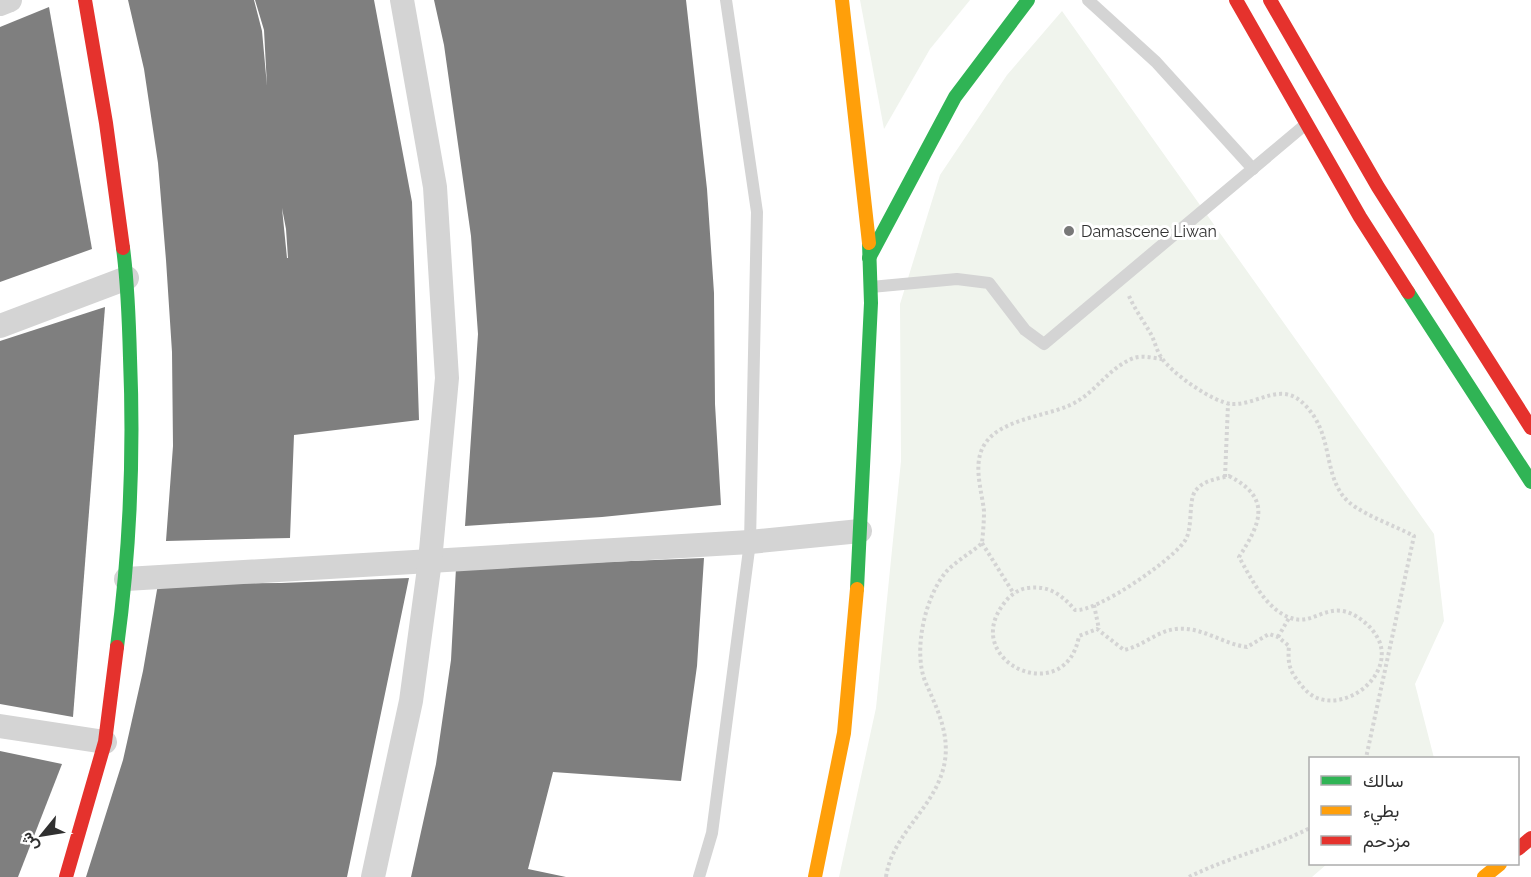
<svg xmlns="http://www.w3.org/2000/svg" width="1531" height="877" font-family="Raleway,Vazirmatn,sans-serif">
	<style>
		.green { fill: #f0f4ed }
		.building { fill: #7f7f7f; fill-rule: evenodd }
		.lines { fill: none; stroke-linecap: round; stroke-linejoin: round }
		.path { stroke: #d4d4d4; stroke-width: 4; stroke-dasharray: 3 3; stroke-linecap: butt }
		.lane { stroke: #d4d4d4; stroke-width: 12 }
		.street { stroke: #d4d4d4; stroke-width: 24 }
		.fast { stroke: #30b455; stroke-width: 14 }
		.slow { stroke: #ff9f0a; stroke-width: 14 }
		.jam { stroke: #e5322d; stroke-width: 14 }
		.poi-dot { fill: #787878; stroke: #fff; stroke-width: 2 }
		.labels { text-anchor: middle; stroke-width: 6; stroke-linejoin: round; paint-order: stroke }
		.poi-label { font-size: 16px; fill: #303030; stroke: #fff; text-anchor: start }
	</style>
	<rect width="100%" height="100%" fill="#fff"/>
	<g class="green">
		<polygon points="860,0 970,0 930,49 884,129"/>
		<polygon points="1062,11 1434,534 1444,621 1415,684 1434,758 1310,758 1310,864 1327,864 1312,877 839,877 876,708 901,461 900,304 940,175 1007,75"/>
	</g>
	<g class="building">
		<path d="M128,0H254L262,31L267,86L264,30L255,0H374L412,202L419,420L294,435L290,538L166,541L173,446L172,352L166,260L158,163L144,69ZM282,208L286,229L288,258H287Z"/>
		<polygon points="434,0 686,0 707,189 714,293 715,404 721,505 602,517 465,526 478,334 471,236 444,45"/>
		<polygon points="49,7 92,249 0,282 0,27"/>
		<polygon points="105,307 73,717 0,704 0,341"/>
		<polygon points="704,558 697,666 681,781 553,772 528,869 566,877 411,877 436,764 451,660 456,568"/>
		<polygon points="409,578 347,877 86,877 123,760 143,671 158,584 281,583"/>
		<polygon points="0,751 62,764 18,877 0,877"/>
	</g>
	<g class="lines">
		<g class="path">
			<path d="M1129,296C1135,310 1145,323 1152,336C1155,343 1157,351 1161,357C1171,373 1214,403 1232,404C1259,405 1281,380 1305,405C1333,434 1323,469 1343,496C1356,513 1394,525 1414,536L1366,758"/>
			<path d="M1229,476C1272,498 1261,523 1239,557C1251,578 1266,610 1291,618C1316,627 1330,595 1363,621C1370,626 1377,635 1380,643C1391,677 1348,710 1317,698C1307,694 1301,685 1295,677C1288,667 1288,657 1289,646L1278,637L1269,634L1247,647C1223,644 1201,626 1176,629C1157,631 1143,646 1124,650L1097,629L1079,636C1066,709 962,663 1002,606C1008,597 1017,589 1028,588C1049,585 1062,595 1075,610C1096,613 1176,558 1186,539C1193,526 1188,499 1196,490C1204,480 1217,479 1229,476Z"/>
			<polyline points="1225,477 1228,404"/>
			<polyline points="982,543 1014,594"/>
			<polyline points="1094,605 1099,629"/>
			<polyline points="1278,637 1289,618"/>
			<path d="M886,877C892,836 930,811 942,773C953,739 938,711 925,681C913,650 925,597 946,572C956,561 971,553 982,543C983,533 984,522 984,511C982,492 973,466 983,447C997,420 1042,417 1068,406C1095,395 1107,368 1134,358C1142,355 1153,358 1162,359"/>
			<path d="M1189,877C1229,857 1271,848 1310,828"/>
		</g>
		<g class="lane">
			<polyline points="1088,0 1156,62 1253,169"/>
			<polyline points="871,287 957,279 989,283 1025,330 1044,344 1306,124"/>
			<polyline points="699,877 712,833 750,542 757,212 726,0"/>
		</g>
		<g class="street">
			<polyline points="0,4 10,0"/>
			<polyline points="0,326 127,278"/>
			<polyline points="126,579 750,542 860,531"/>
			<polyline points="0,726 105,742"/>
			<polyline points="373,877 411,701 430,561 447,378 435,187 402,0"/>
		</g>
		<g class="fast">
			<polyline points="869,258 955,97 1028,0"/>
			<polyline points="1408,292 1531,482"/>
			<polyline points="857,589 871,303 869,243"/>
			<path d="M117,647C130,551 134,455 130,358C129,321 128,285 123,248"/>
		</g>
		<g class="slow">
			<polyline points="842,0 869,243"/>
			<polyline points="815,877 844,733 857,589"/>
			<polyline points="1484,877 1500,864"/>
		</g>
		<g class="jam">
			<polyline points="85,0 106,123 123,248"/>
			<polyline points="1236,0 1360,217 1408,292"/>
			<polyline points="1270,0 1378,187 1531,428"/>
			<polyline points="1518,849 1531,838"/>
			<polyline points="66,877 105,742 117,647"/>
		</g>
	</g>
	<circle class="poi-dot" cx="1069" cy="231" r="6"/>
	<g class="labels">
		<g class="poi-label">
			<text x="1081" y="237">Damascene Liwan</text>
		</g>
	</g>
	<rect x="1309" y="757" width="210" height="108" fill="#ffffff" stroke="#acacac" stroke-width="1.5"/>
	<rect x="1321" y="776" width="30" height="9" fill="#30b455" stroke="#acacac" stroke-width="1.5"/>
	<text x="1363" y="787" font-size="18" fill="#303030">سالك</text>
	<rect x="1321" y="806" width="30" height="9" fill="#ff9f0a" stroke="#acacac" stroke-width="1.5"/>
	<text x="1363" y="817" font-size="18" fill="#303030">بطيء</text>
	<rect x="1321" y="836" width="30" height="9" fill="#e5322d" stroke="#acacac" stroke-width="1.5"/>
	<text x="1363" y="847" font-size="18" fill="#303030">مزدحم</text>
	<g transform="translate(42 835) rotate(240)" stroke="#ffffff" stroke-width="4.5" paint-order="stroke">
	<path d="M0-4.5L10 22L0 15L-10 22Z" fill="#303030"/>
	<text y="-9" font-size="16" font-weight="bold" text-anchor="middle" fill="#303030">ش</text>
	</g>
</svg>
